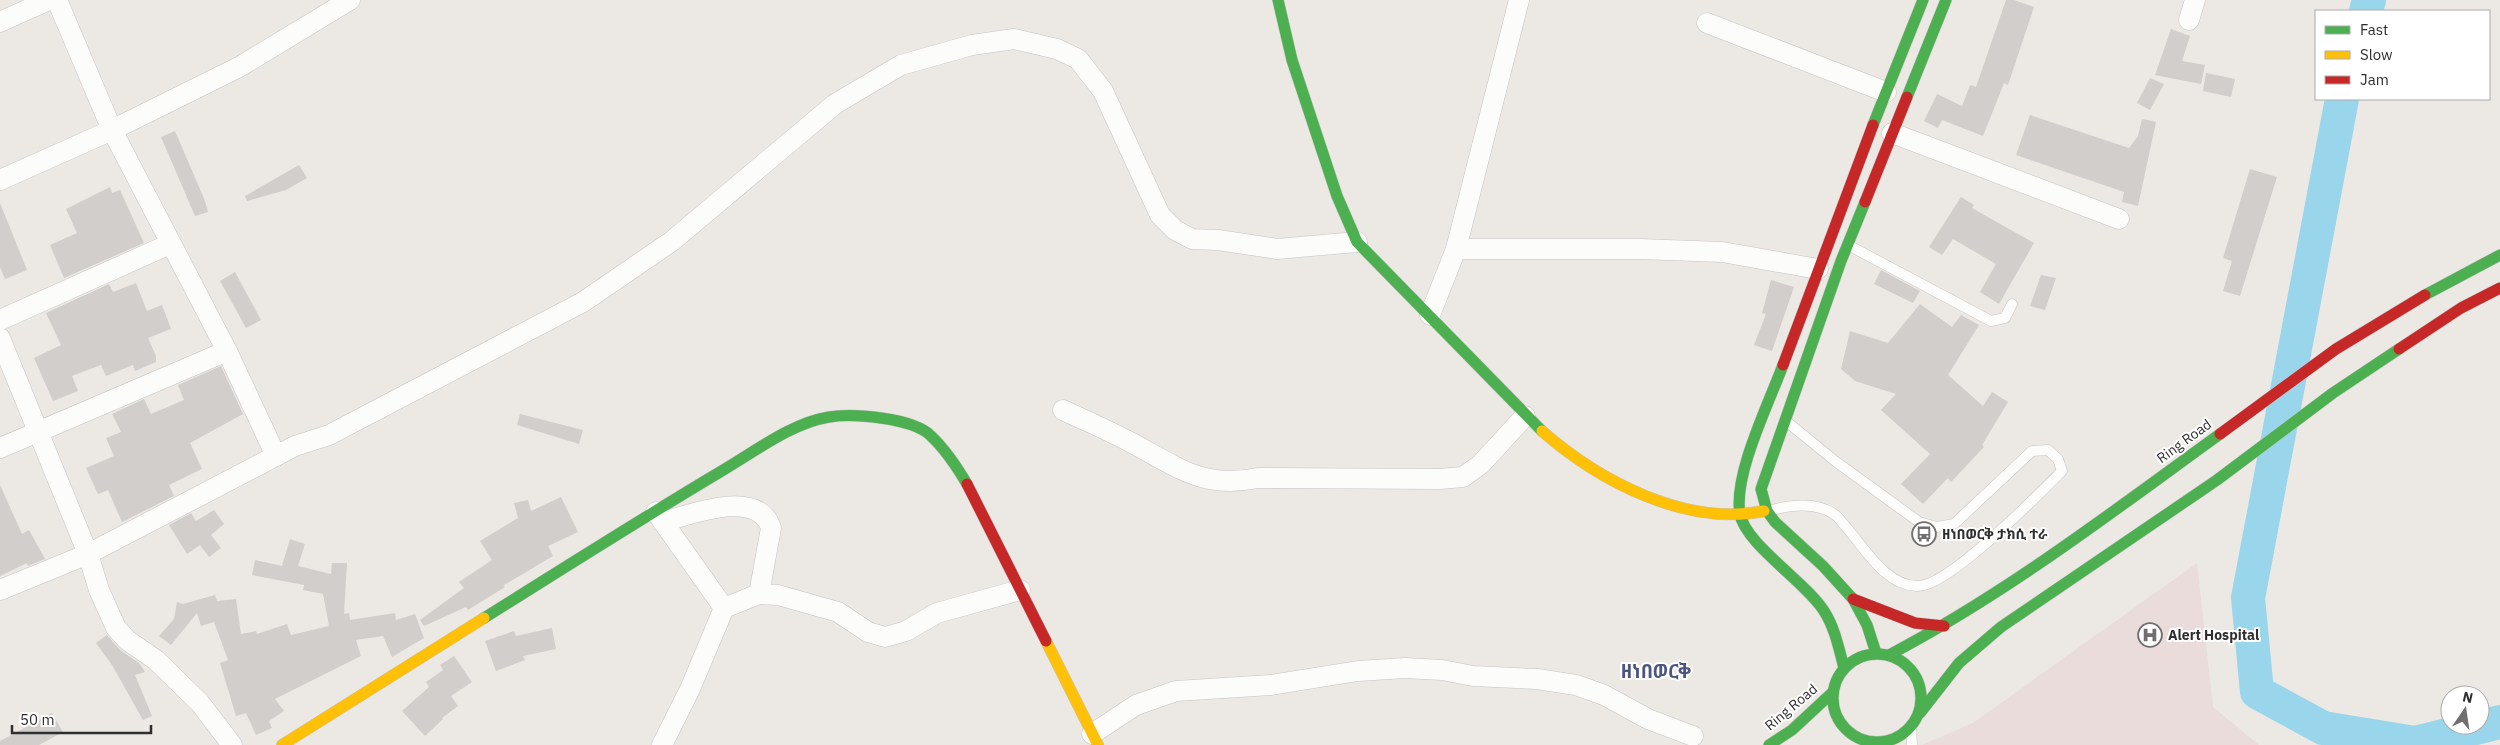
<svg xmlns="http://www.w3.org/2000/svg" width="2500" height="745" font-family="'IBM Plex Sans','Noto Sans Ethiopic',sans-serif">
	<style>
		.medical { fill: #e9dcdb }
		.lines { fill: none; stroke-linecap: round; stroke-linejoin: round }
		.river { stroke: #99d6ec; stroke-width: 34 }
		.building { fill: #d1cecb }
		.lane-casing { stroke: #c5c4c5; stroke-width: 11 }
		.street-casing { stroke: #c5c4c5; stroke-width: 21 }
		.fast-casing { stroke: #c5c4c5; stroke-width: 12 }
		.slow-casing { stroke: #c5c4c5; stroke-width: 12 }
		.jam-casing { stroke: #c5c4c5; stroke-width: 12 }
		.lane { stroke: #fcfcfb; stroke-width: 10 }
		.street { stroke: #fcfcfb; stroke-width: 20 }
		.fast { stroke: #4caf50; stroke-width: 11 }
		.slow { stroke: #ffc107; stroke-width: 11 }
		.jam { stroke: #c62828; stroke-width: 11 }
		.labels { text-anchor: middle; stroke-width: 4; stroke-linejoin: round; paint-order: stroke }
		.street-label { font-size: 14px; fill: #2e2e2e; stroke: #fff }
		.poi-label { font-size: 14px; font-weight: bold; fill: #2e2e2e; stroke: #fff; text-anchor: start }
		.district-label { font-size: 19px; font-weight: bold; fill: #4d5680; stroke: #fff }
	</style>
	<rect width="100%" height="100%" fill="#ece8e4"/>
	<polygon class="medical" points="2197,563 2213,707 2259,745 1922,745 1973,723"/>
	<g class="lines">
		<g class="river">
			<polyline points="2366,11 2369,0"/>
			<polyline points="2342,99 2248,598 2257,692 2323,728 2415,743 2500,722"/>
		</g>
	</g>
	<g class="building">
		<polygon points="2006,0 2014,0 2034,7 2008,85 2004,83 1983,136 1942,120 1938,128 1924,121 1937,94 1962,106 1970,85 1976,87"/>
		<polygon points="2171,29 2190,36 2182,61 2205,65 2201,84 2155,75"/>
		<polygon points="2206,73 2235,79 2231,97 2203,91"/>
		<polygon points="2150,78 2164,84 2150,110 2137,103"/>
		<polygon points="2030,115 2129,148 2138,136 2142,119 2156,122 2138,206 2122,202 2124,192 2016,155"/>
		<polygon points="175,131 205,201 208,212 195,216 161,137"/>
		<polygon points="299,165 307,178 286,190 247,201 245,196"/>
		<polygon points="2250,169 2277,177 2240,296 2223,291 2232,261 2223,258"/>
		<polygon points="110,187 112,193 120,190 144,243 64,278 50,245 77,233 66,209"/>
		<polygon points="1961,197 1974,205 1972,208 2034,243 1999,304 1980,292 1996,264 1953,239 1942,255 1929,247"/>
		<polygon points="0,203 27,270 5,279 0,267"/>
		<polygon points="1881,270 1920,291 1913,303 1874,284"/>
		<polygon points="235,272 261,320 246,328 220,281"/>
		<polygon points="2041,275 2056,278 2045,310 2030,306"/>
		<polygon points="1771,280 1794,287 1772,351 1754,345 1766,314 1762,313"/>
		<polygon points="136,283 147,311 162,305 171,329 148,338 156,356 156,362 135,371 133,365 106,376 101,365 72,376 78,391 53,401 34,358 61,345 46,313 109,284 113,292"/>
		<polygon points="1920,304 1952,327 1961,315 1979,325 1948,375 1983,406 1992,392 2008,402 1982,445 1984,447 1951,482 1948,478 1923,504 1901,484 1930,454 1881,410 1896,394 1855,381 1841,369 1850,331 1888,343"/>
		<polygon points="221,366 243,414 190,443 202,469 169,485 174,496 122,522 108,490 98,494 86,468 114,456 106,438 121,432 112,414 144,399 151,414 184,400 178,385"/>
		<polygon points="520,414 583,430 579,444 517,425"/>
		<polygon points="0,485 22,534 29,530 45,559 28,566 27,563 0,576"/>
		<polygon points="561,497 578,532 548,546 553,556 504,585 505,587 468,610 466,607 424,626 420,620 464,588 459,582 492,560 480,541 518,518 514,503 528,500 531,511"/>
		<polygon points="214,510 224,524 211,535 221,548 209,557 200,545 187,554 169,525 191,513 196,521"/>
		<polygon points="290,539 305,544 298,566 331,574 332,563 347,563 344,614 349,613 350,620 395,613 396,620 415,614 424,638 392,657 383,636 356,640 361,656 275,699 284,711 269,721 272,728 256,735 246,713 236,716 220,663 228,660 214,622 201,626 197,613 171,645 159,636 174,619 177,602 183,604 215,595 217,601 236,599 241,634 256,631 257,634 287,624 291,635 329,626 323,594 303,590 304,585 252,575 255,560 282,566"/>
		<polygon points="552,628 556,649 523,656 525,660 496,671 485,641 514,631 516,636"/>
		<polygon points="107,635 120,650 139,663 145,672 135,675 152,716 143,720 112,665 96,643"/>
		<polygon points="454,656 472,682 451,696 458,706 442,718 443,719 425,736 402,711 429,687 426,682 443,670 440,665"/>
		<polygon points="52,713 63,732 39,745 0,745 0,741"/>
	</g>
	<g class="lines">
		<g class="lane-casing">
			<g id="lane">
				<polyline points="1848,245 1991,321 2005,318 2012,304"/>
				<path d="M1768,511C1789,505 1815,501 1834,514C1839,517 1843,524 1847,528C1865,549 1887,587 1918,586C1949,586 2038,495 2062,471L2058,459L2048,450L2032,451L1954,524L1937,527L1919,522L1835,461L1786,421"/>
				<polyline points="1911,727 1912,745"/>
				<polyline points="1883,742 1886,745"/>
			</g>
		</g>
		<g class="street-casing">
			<g id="street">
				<polyline points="57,0 112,130 227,351 276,456"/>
				<polyline points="2189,20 2195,0"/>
				<polyline points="0,22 49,0"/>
				<polyline points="1707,23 1886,92"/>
				<polyline points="1892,133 2119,219"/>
				<polyline points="0,180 112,130 239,67 350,0"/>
				<polyline points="1456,249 1640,249 1722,252 1818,269"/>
				<polyline points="1430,315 1456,249 1519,0"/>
				<polyline points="0,320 170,244"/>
				<polyline points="0,338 88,554 99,590 116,628 127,640 156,660 200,703 232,745"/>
				<path d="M1063,410C1086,421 1110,431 1132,443C1179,468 1203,489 1258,478L1440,479L1463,477L1481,464L1525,416"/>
				<polyline points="0,448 227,351"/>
				<polyline points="656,512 724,608"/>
				<path d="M663,522C692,514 758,488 771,528L759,594"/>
				<polyline points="0,590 88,554 295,446 329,435 583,302 672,241 835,104 901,65 972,45 1014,39 1057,49 1078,59 1103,91 1160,215 1175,230 1192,239 1218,240 1277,249 1357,242"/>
				<polyline points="1092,734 1136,705 1176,691 1271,685 1358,671 1405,668 1442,670 1473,676 1537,679 1576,685 1604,695 1648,719 1693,736"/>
				<polyline points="662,745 690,689 724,608 759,594 778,595 838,612 868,632 885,637 906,631 937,613 1020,590"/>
			</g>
		</g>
		<g class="fast-casing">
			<g id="fast">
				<polyline points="1278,0 1292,60 1337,196 1357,242 1542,431"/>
				<polyline points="1907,97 1946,0"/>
				<polyline points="1873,125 1923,0"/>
				<polyline points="1865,202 1841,261 1761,489 1767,511 1775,522 1823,566 1853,599 1867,625 1876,653"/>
				<polyline points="2425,295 2500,255"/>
				<path d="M1783,365C1769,403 1733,475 1740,514C1745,544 1806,582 1824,611C1835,628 1839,649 1844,668"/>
				<path d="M484,618C564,568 644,517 725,469C757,450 792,423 829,417C853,413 914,418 931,436C946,450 957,467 967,484"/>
				<circle cx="1877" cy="698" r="44"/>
				<path d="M1889,655C2007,593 2112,512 2220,434"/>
				<polyline points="1920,713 1959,663 2001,627 2217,480 2333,393 2399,349"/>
				<polyline points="1769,745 1792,730 1833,692"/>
			</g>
		</g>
		<g class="slow-casing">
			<g id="slow">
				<path d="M1542,431C1599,481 1686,527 1764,511"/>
				<polyline points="1046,641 1098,745"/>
				<polyline points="282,745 484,618"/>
			</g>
		</g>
		<g class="jam-casing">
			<g id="jam">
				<polyline points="1865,202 1907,97"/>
				<polyline points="2399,349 2461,308 2500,288"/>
				<polyline points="1783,365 1873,125"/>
				<polyline points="2220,434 2336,349 2425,295"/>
				<polyline points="967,484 1046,641"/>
				<polyline points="1853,599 1915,623 1944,626"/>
			</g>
		</g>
		<use href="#lane" class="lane"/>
		<use href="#street" class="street"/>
		<use href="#fast" class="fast"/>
		<use href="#slow" class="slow"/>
		<use href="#jam" class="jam"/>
	</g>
	<defs>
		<g id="bus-ring" transform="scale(1.25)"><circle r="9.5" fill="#fff" stroke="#706f6e" stroke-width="1.5"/><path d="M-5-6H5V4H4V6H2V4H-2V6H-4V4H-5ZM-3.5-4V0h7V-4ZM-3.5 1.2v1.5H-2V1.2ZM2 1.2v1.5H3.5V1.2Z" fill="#706f6e"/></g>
		<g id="hospital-ring" transform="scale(1.25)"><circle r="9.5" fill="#fff" stroke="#706f6e" stroke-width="1.5"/><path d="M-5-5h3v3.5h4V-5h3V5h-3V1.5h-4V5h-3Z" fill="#706f6e"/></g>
	</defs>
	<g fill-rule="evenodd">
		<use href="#bus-ring" x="1924" y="534"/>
		<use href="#hospital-ring" x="2150" y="635"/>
	</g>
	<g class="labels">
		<g class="street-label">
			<text transform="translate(2184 441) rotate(-36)" y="5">Ring Road</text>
			<text transform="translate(1791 707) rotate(-40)" y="5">Ring Road</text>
		</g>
		<g class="poi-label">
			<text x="1942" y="539">ዘነበወርቅ ታክሲ ተራ</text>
			<text x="2168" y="640">Alert Hospital</text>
		</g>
		<g class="district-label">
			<text x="1656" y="678">ዘነበወርቅ</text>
		</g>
	</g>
	<rect x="2315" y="10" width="175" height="90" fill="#ffffff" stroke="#ababab"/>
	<rect x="2325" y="26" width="25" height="8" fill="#4caf50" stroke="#ababab"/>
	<text x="2360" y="35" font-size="15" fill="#2e2e2e">Fast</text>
	<rect x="2325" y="51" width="25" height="8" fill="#ffc107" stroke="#ababab"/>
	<text x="2360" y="60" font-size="15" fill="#2e2e2e">Slow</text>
	<rect x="2325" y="76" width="25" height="8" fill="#c62828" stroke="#ababab"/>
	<text x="2360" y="85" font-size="15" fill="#2e2e2e">Jam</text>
	<g transform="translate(2465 710) rotate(13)"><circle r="24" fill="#ffffff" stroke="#ababab"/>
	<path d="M0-4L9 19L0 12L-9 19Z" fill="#706f6e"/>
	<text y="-8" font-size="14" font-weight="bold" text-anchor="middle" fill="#2e2e2e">N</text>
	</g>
	<path d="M12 725v8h139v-8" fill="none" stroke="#2e2e2e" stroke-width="2.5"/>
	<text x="20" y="725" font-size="15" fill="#2e2e2e" stroke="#ffffff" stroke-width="4" paint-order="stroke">50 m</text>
</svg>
